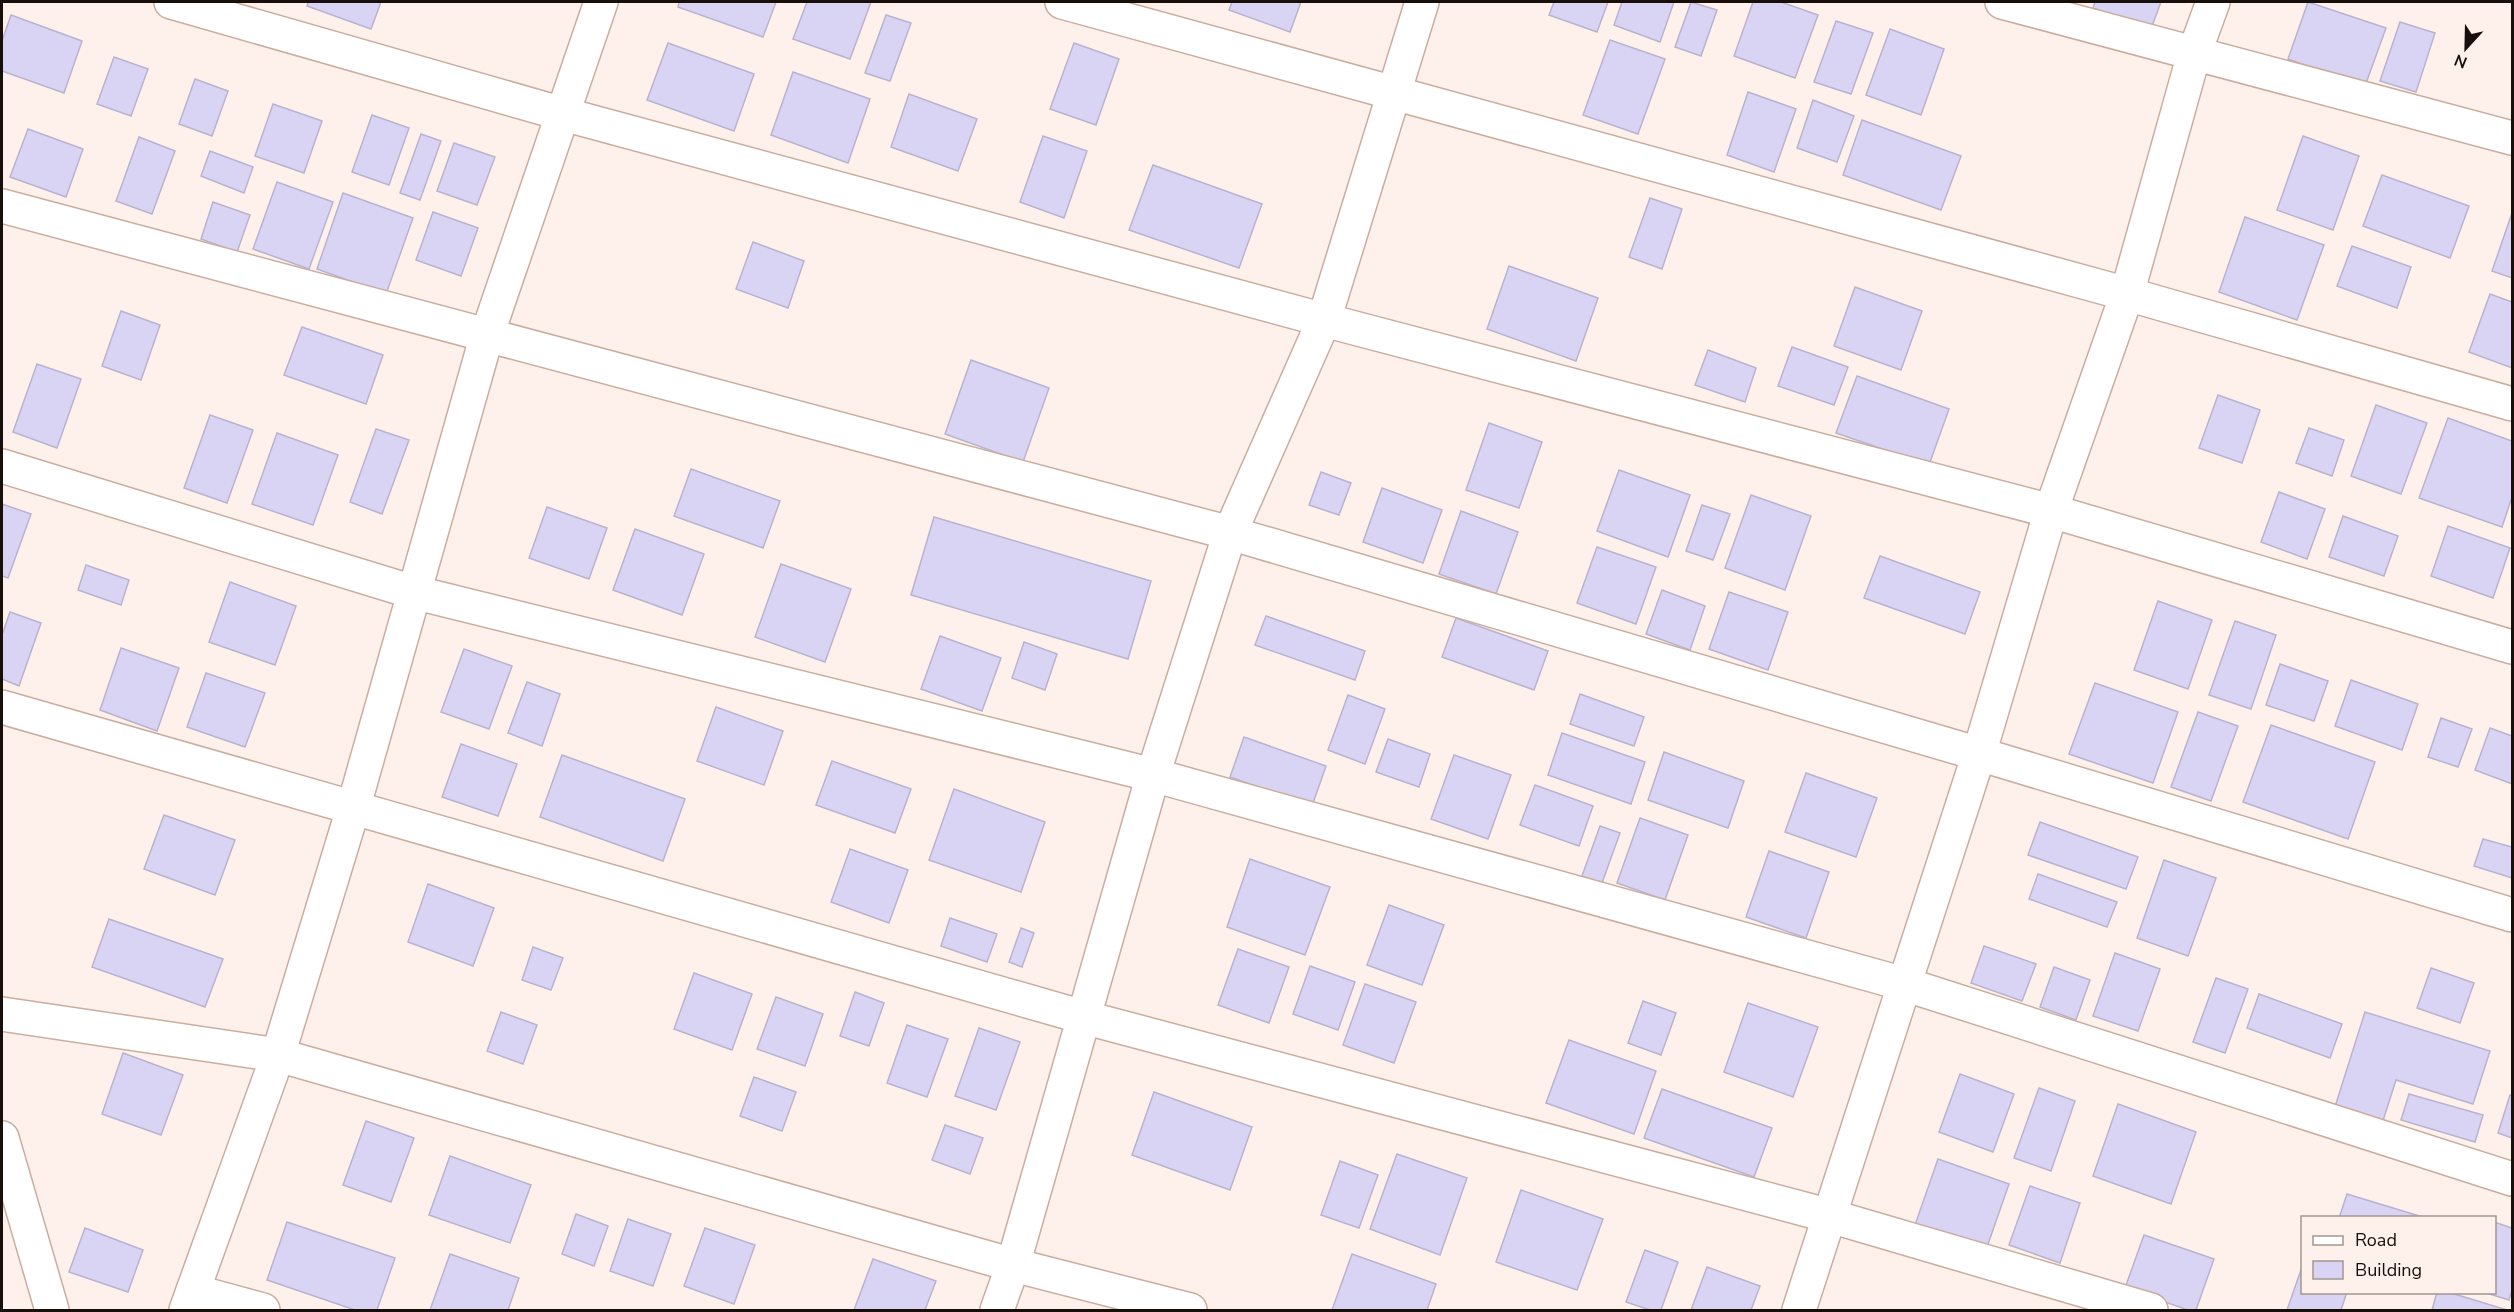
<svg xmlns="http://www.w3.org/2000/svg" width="2514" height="1312" font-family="'Nunito Sans',sans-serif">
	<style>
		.building { fill: #dad4f4; stroke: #b9b3cf; stroke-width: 1.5 }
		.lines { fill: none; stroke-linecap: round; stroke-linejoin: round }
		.minor-casing { stroke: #cbad9f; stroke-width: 36 }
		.minor { stroke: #fff; stroke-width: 33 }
	</style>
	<rect width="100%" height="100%" fill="#fef1eb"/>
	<g class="building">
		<polygon points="308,2 381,2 371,29 307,6"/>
		<polygon points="679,2 776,2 763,37 678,7"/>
		<polygon points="807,2 871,2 850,59 793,39"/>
		<polygon points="1232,2 1301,2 1290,32 1229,10"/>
		<polygon points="1554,2 1608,2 1597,32 1549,15"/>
		<polygon points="1622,2 1674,2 1660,42 1614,25"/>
		<polygon points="1691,2 1717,10 1701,56 1675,47"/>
		<polygon points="1753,2 1781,2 1818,15 1795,78 1734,56"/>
		<polygon points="2095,2 2161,2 2151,29 2093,8"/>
		<polygon points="2308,2 2386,28 2365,86 2288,59"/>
		<polygon points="11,15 82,41 64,93 2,71 2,41"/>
		<polygon points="886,15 911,23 890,81 865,73"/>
		<polygon points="1836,21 1873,33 1851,94 1814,82"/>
		<polygon points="2400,22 2435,33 2416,92 2380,81"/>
		<polygon points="1890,29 1944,49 1921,115 1866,95"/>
		<polygon points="1610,40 1665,59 1638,134 1583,115"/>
		<polygon points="668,43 754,74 734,131 647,100"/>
		<polygon points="1074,43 1119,59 1096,125 1050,109"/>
		<polygon points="114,57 148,69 131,116 97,104"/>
		<polygon points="793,72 870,99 848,163 771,135"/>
		<polygon points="195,79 228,91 212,136 179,124"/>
		<polygon points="1748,92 1796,109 1774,172 1727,155"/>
		<polygon points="909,94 977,119 958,171 891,147"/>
		<polygon points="1813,100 1854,116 1837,162 1797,148"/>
		<polygon points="273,104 322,121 304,173 255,156"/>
		<polygon points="372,115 409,128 389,185 352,172"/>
		<polygon points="1862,120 1961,156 1941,210 1843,175"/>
		<polygon points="28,129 83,149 66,197 10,177"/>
		<polygon points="421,134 441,141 420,200 400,193"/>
		<polygon points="1043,136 1087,151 1064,218 1020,202"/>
		<polygon points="2303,136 2359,156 2333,230 2277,210"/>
		<polygon points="139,137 175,151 152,214 116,201"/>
		<polygon points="454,143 495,157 477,205 437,191"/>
		<polygon points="210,151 253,167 244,193 201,176"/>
		<polygon points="1153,165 1262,204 1239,268 1129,230"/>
		<polygon points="2382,175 2469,206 2450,258 2363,226"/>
		<polygon points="277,182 333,202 309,269 253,249"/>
		<polygon points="343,193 413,218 386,294 317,269"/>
		<polygon points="1650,198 1682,209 1662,269 1629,257"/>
		<polygon points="213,202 250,215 237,252 201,239"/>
		<polygon points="433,212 478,228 461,276 416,260"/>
		<polygon points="2512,213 2512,278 2492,271"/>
		<polygon points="2245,217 2324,245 2297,320 2219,292"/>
		<polygon points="753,242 804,261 788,308 736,289"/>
		<polygon points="2352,246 2411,267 2397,308 2337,286"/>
		<polygon points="1509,266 1598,298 1576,361 1487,329"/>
		<polygon points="1855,287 1922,311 1901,370 1834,346"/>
		<polygon points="2490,294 2512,302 2512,368 2469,352"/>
		<polygon points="121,311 160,325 141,380 102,366"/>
		<polygon points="302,327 383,355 366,404 284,375"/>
		<polygon points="1792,347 1848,367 1834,405 1778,386"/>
		<polygon points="1708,350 1756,368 1745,402 1695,385"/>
		<polygon points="971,360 1049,388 1023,462 945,434"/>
		<polygon points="37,364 81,379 57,448 13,432"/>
		<polygon points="1857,376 1949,409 1929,465 1836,433"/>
		<polygon points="2218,395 2260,410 2242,463 2199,448"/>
		<polygon points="2376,405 2427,423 2401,494 2351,476"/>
		<polygon points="210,415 253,430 227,503 184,488"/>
		<polygon points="2448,418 2512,441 2512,497 2502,527 2419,498"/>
		<polygon points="1489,423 1542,442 1519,508 1466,490"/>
		<polygon points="2309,428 2344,440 2332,476 2296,463"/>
		<polygon points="376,429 409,440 382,514 350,502"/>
		<polygon points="277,433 338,455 313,525 252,504"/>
		<polygon points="691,469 780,501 763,548 674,516"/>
		<polygon points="1619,470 1690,495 1668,557 1597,531"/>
		<polygon points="1321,472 1351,483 1339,515 1309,505"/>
		<polygon points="1382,488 1442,510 1423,563 1363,542"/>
		<polygon points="2279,492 2325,509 2307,559 2261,542"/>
		<polygon points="1751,495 1811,516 1785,590 1725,568"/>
		<polygon points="2,504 31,514 8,578 2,576"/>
		<polygon points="1702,505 1730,514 1713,560 1686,551"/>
		<polygon points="547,507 607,528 589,579 529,558"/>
		<polygon points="1461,511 1518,532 1496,594 1439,574"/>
		<polygon points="2343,516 2398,536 2384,576 2329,557"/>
		<polygon points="934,517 1151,581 1128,659 911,595"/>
		<polygon points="2448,526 2510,548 2493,598 2431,576"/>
		<polygon points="635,529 704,554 682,615 613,590"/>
		<polygon points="1597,547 1656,567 1636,624 1577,603"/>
		<polygon points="1880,556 1980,592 1965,634 1864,598"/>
		<polygon points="781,564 851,589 825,662 755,637"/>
		<polygon points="86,565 129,580 121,605 78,590"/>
		<polygon points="230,582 296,606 275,665 209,642"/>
		<polygon points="1662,590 1705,606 1690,650 1646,634"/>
		<polygon points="1729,592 1788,612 1768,670 1709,649"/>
		<polygon points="2158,601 2212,620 2188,689 2134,670"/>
		<polygon points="10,612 41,623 19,686 2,679 2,635"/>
		<polygon points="1266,616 1365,651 1355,680 1255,645"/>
		<polygon points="1456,618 1548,651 1534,690 1442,657"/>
		<polygon points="2235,621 2276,635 2251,709 2209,695"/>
		<polygon points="940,636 1001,658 982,711 921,689"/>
		<polygon points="1024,642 1057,654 1045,690 1012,678"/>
		<polygon points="121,648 179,668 157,731 100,710"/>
		<polygon points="464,649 512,666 489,729 441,712"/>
		<polygon points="2280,664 2328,681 2314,721 2266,705"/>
		<polygon points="206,673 265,693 245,747 187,727"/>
		<polygon points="2351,680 2418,704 2402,750 2335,726"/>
		<polygon points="527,682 560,694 542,746 508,733"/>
		<polygon points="2095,683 2178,712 2153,783 2069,754"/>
		<polygon points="1580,694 1644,717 1634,746 1570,724"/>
		<polygon points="1348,695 1385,709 1365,764 1328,750"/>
		<polygon points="716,707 783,731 764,785 697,761"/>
		<polygon points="2198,712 2238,726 2211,801 2171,787"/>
		<polygon points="2441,718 2472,729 2458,767 2428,757"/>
		<polygon points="2271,725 2375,762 2348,839 2243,802"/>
		<polygon points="2490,728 2512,736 2512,784 2475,770"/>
		<polygon points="1562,733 1645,762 1631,804 1548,775"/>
		<polygon points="1244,737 1326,766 1312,806 1230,777"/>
		<polygon points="1388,739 1430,754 1419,787 1376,772"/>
		<polygon points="461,744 517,764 498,816 442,797"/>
		<polygon points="1664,752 1744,781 1728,828 1648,800"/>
		<polygon points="562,755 685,799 663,861 540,817"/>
		<polygon points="1454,755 1511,775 1488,839 1431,819"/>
		<polygon points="832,761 911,789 895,833 816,805"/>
		<polygon points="1806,773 1877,798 1856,857 1785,832"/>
		<polygon points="1535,785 1593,806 1579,846 1520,825"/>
		<polygon points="954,789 1045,822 1021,892 929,860"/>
		<polygon points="164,815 235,840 215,895 144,869"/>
		<polygon points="1640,818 1688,835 1665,900 1617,883"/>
		<polygon points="2040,822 2138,857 2126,889 2028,855"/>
		<polygon points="1600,826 1620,833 1602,883 1582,876"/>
		<polygon points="2483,839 2512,847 2512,878 2474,866"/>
		<polygon points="850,849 908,870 889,923 831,902"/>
		<polygon points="1769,851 1829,872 1806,938 1746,917"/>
		<polygon points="1250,859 1330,887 1305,955 1227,927"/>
		<polygon points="2164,860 2216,878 2188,956 2137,938"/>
		<polygon points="2038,874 2117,902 2107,927 2029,899"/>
		<polygon points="428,884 494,908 473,966 408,942"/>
		<polygon points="1389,905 1444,925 1422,985 1367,965"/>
		<polygon points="950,918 997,934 987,962 941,946"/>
		<polygon points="109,919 223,959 205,1007 92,967"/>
		<polygon points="1021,928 1034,933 1022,967 1009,962"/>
		<polygon points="1984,946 2036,964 2022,1001 1971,983"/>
		<polygon points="533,947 563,958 551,990 522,980"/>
		<polygon points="1238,949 1289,967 1269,1023 1218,1005"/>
		<polygon points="2115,953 2160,969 2138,1031 2093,1016"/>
		<polygon points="1310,966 1355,982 1338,1030 1293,1014"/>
		<polygon points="2054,967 2090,980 2076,1020 2040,1007"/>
		<polygon points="2431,968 2474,983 2460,1023 2417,1008"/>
		<polygon points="694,973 752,994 732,1050 674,1029"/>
		<polygon points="2216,978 2248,989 2225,1053 2193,1042"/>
		<polygon points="1365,984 1416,1002 1394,1063 1343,1045"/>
		<polygon points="855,992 884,1003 869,1046 840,1036"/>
		<polygon points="2259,994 2342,1024 2330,1058 2247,1028"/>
		<polygon points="776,997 823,1014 805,1066 757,1049"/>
		<polygon points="1643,1001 1676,1013 1661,1055 1628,1043"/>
		<polygon points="1748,1003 1818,1027 1793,1097 1724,1072"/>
		<polygon points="501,1012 537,1025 523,1064 487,1051"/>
		<polygon points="2365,1012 2490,1051 2473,1104 2396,1080 2381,1127 2333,1113"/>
		<polygon points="907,1025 948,1039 927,1097 887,1083"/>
		<polygon points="979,1028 1020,1042 996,1110 955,1096"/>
		<polygon points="1569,1040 1656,1071 1634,1134 1546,1103"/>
		<polygon points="123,1053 183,1075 161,1135 102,1114"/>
		<polygon points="1960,1074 2014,1094 1993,1152 1939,1132"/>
		<polygon points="754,1077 796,1092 782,1131 740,1116"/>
		<polygon points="2039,1088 2075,1101 2051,1171 2014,1158"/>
		<polygon points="1662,1089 1772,1128 1754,1177 1644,1138"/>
		<polygon points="1154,1092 1252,1127 1230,1190 1132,1155"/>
		<polygon points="2409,1094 2483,1115 2475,1142 2401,1120"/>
		<polygon points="2510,1095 2512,1095 2512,1138 2498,1133"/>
		<polygon points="2118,1104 2196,1132 2171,1204 2093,1176"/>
		<polygon points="366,1121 414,1138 391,1202 343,1185"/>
		<polygon points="945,1125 983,1138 970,1174 932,1160"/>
		<polygon points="1397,1154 1467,1178 1440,1255 1370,1229"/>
		<polygon points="450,1156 531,1185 510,1243 429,1215"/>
		<polygon points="1938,1159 2009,1184 1986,1250 1915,1225"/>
		<polygon points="1340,1161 1378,1175 1359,1228 1321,1215"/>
		<polygon points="2030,1186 2080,1203 2060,1263 2009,1245"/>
		<polygon points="1521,1190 1603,1219 1577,1290 1496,1262"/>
		<polygon points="2347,1194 2426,1218 2339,1218"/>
		<polygon points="576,1214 608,1226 594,1266 562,1254"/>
		<polygon points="628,1219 671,1234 653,1286 610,1271"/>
		<polygon points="287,1222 395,1258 377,1310 355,1310 267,1280"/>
		<polygon points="2494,1222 2512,1228 2512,1290 2509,1300 2483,1292 2494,1292"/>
		<polygon points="85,1228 143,1250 128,1292 69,1272"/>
		<polygon points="705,1228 755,1245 734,1304 684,1286"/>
		<polygon points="2144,1235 2214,1259 2196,1310 2188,1310 2125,1288"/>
		<polygon points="1645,1250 1678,1262 1661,1310 1650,1310 1626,1302"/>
		<polygon points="450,1254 519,1278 508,1310 430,1310"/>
		<polygon points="1352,1254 1436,1284 1427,1310 1332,1310"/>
		<polygon points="873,1259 936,1281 925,1310 854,1310"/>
		<polygon points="1707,1267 1760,1286 1751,1310 1691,1310"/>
		<polygon points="2302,1267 2302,1292 2347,1292 2341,1310 2287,1310"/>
		<polygon points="2437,1292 2448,1292 2507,1310 2432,1310"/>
	</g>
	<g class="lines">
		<g class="minor-casing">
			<g id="minor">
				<polyline points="171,2 563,114 1324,320 2051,511 2512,647"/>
				<polyline points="1062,2 2127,294 2512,404"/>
				<polyline points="2002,2 2512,138"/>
				<polyline points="2,206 1230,533 1979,754 2512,915"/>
				<polyline points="2,466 413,592 1153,775 1904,984 2512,1179"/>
				<polyline points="2,707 1083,1017 1830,1216 2151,1310"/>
				<polyline points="2,1014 278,1055 1013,1265 1190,1310"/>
				<polyline points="2,1138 52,1310"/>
				<polyline points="193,1291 263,1310"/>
				<polyline points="186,1310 278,1055 353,809 487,335 601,2"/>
				<polyline points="997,1310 1013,1265 1153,775 1230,533 1324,320 1422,2"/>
				<polyline points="1799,1310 1979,754 2051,511 2127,294 2194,54 2213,2"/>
			</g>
		</g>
		<use href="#minor" class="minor"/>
	</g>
	<rect width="2514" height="1312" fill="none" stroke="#190f0a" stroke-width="6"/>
	<rect x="2301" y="1216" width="195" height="78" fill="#fef1eb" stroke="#a29791" stroke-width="1.5"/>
	<rect x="2313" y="1236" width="30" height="9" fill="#ffffff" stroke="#a29791" stroke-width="1.5"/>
	<text x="2355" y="1246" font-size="18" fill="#190f0a">Road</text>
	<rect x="2313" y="1261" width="30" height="18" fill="#dad4f4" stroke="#a29791" stroke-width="1.5"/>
	<text x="2355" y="1276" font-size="18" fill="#190f0a">Building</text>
	<g transform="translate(2466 48) rotate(202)" stroke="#fef1eb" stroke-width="4.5" paint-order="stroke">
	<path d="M0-4.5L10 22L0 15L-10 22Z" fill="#190f0a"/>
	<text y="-9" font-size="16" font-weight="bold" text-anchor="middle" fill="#190f0a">N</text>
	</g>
</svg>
